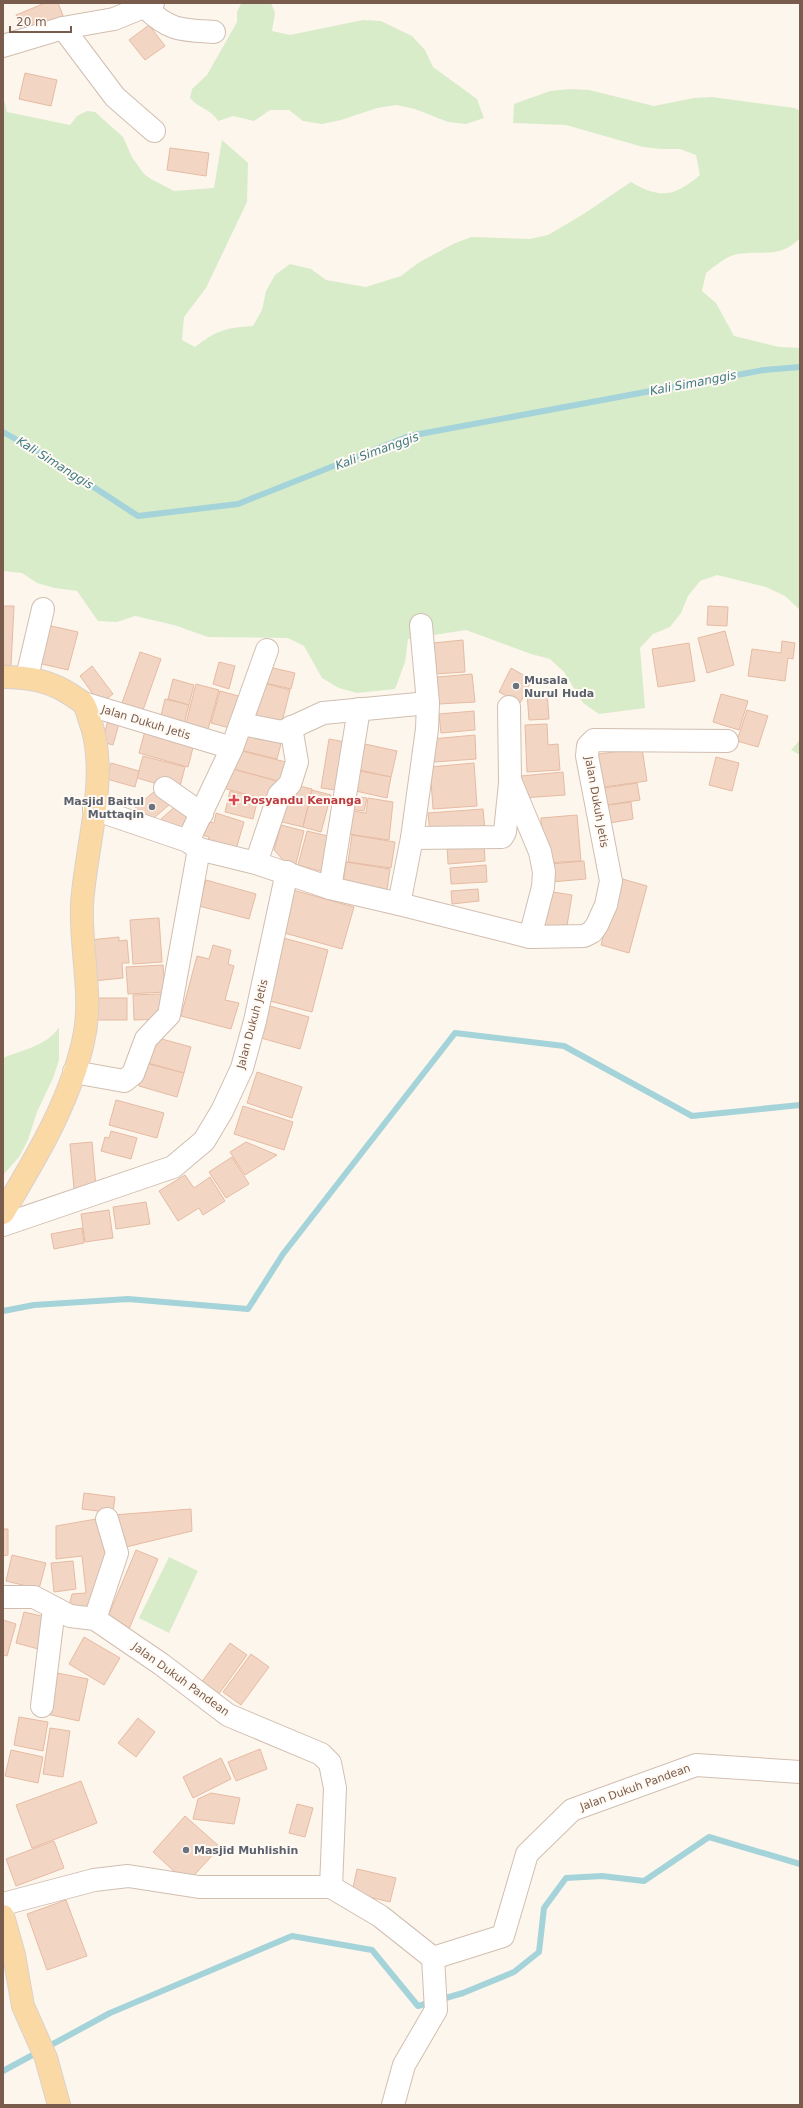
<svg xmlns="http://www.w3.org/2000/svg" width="803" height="2108" font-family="'DejaVu Sans',sans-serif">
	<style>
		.green { fill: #d8ecc9 }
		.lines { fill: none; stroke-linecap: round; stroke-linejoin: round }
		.stream { stroke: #a5d3da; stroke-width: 6 }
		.building { fill: #f3d5c3; stroke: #e6bba3 }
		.street-casing { stroke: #d1beb0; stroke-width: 24 }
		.primary-casing { stroke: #dad1cd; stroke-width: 24 }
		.street { stroke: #fff; stroke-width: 22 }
		.primary { stroke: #fbd9a5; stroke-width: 22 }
		.worship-dot { fill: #6b7280; stroke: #fffaf3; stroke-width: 1.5 }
		.health-dot { fill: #e0444e; stroke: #fffaf3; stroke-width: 1.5 }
		.labels { text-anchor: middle; stroke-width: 4; stroke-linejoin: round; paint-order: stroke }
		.worship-label { font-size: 11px; font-weight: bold; fill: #5b616d; stroke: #fffaf3; text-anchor: start }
		.street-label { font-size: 11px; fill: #7a5c4d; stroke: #fffaf3 }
		.health-label { font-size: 11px; font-weight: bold; fill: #be3a42; stroke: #fffaf3; text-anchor: start }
		.water-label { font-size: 12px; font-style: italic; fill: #437c86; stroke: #fffaf3 }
	</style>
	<rect width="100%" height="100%" fill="#fdf6ec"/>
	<g class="green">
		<path d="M248,3H271L275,13L272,31L290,35L363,20L381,21L412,36L425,50L433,67L477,99L484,118L466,124L448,122L415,109L396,105L377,108L341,120L322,124L303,121L289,110H270L254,121L233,116L218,121C211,109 198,108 190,98L192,89L207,75L237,22V12L241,4Z"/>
		<path d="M570,89L589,90L654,106L694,98L712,97L795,108L800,111V238C780,259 763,250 738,254C726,256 715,266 706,273L702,291L716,303L734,336L779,347L800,348V610L785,596L766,587L717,575L700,581L688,596L681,613L670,627L653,634L640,648L645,708L599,714L583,703L564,672L550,659L531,654L466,630L408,639L405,662L395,689L357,693L339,688L322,678L304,646L288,638L208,637L174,625L135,616L117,622L98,621L77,591L55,588L37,583L22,573L3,571V96L7,112L70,125L77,116L87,111L95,112L123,137L132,157L144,174L151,179L174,191L214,188L222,140L248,163L247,202L206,288L184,317L182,340L195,347C217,330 225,328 253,326L262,310L266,291L275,275L290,264L311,269L326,280L366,287L401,276L418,263L453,244L471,237L530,239L548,235L582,215L631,182C660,199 674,197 700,175L696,155L680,149H661L643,147L566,125L513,123L514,104L550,91Z"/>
		<polygon points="800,740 800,755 791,750"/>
		<path d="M59,1027V1060L53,1078L37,1112L28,1140L19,1157L3,1175V1058C22,1050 49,1045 59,1027Z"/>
		<polygon points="169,1557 198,1571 169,1633 139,1618"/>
	</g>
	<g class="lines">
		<g class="stream">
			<polyline points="3,432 46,456 138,516 238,504 409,436 764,370 800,367"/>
			<polyline points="3,1311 34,1305 128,1299 248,1309 283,1254 455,1033 564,1046 692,1116 800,1105"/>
			<polyline points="3,2071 110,2013 292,1936 372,1950 418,2006 463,1993 514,1972 539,1952 544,1908 566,1878 602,1876 644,1881 709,1837 800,1864"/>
		</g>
	</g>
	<g class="building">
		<polygon points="45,3 58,3 64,18 24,34 16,15"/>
		<polygon points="149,25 165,46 145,60 129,40"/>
		<polygon points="25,73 57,80 51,106 19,99"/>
		<polygon points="170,148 209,153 206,176 167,170"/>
		<polygon points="3,606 14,606 11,666 3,665"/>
		<polygon points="708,606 728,607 727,626 707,625"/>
		<polygon points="47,625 78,632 68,670 38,663"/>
		<polygon points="725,631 734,665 707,673 698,638"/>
		<polygon points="463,640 465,672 435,674 433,643"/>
		<polygon points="782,641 795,643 793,659 788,658 785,681 748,676 752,649 781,653"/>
		<polygon points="689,643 695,681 658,687 652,649"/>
		<polygon points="140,652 161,659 142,713 121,706"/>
		<polygon points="219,662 235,666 229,689 213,684"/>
		<polygon points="92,666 113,694 100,704 80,676"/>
		<polygon points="269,667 295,673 291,689 265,683"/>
		<polygon points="511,668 532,680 520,703 499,692"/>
		<polygon points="472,674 475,702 439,704 437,677"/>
		<polygon points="173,679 194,685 189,705 168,699"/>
		<polygon points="263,683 290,690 280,730 253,723"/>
		<polygon points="196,684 219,690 207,733 185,727"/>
		<polygon points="220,691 246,698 237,730 211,723"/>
		<polygon points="547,691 549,719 529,720 527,693"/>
		<polygon points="721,694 748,701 739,730 713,722"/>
		<polygon points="165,699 189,705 183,727 160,720"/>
		<polygon points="747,710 768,716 758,747 737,741"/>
		<polygon points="474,711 475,730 441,733 439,714"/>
		<polygon points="109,717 120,720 113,745 102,742"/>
		<polygon points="547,724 548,745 558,744 560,770 527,772 525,725"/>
		<polygon points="146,727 195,740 188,767 139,753"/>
		<polygon points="245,731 282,740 277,759 240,750"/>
		<polygon points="475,735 476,759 434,762 432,739"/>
		<polygon points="329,739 351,743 343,791 321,788"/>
		<polygon points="365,744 397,751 391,777 359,770"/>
		<polygon points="642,748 647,781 596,788 592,755"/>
		<polygon points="238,750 294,764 289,784 233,769"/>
		<polygon points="143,756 185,767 179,790 137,778"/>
		<polygon points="716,757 739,763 732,791 709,785"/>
		<polygon points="111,763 139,771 135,787 107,779"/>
		<polygon points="474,763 477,806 433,809 430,767"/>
		<polygon points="229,768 277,781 272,801 223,788"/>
		<polygon points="355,770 391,777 387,798 351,790"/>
		<polygon points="563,772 565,795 522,798 521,776"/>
		<polygon points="637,783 640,800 601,806 598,789"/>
		<polygon points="291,784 312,789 303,827 282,822"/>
		<polygon points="157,789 170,804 147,824 134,809"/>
		<polygon points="312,790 331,795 321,832 303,827"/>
		<polygon points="230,791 258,798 253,819 225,812"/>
		<polygon points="351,796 367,798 364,811 349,809"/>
		<polygon points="368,798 393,802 389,840 348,834 352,811 366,813"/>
		<polygon points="631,802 633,819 604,824 601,806"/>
		<polygon points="179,803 192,819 174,834 151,828"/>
		<polygon points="483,809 485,830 430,834 428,813"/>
		<polygon points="216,813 244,822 235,853 207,845 209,837 202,835 206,821 214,823"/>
		<polygon points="577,815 581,861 544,863 541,818"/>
		<polygon points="281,825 304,831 294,872 274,850"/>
		<polygon points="307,831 336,838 327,873 298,865"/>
		<polygon points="352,835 395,842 391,868 348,862"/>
		<polygon points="484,842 485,861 448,864 447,845"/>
		<polygon points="584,861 586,879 551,882 550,864"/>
		<polygon points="346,862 390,869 387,890 343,883"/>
		<polygon points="486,865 487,882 451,884 450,868"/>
		<polygon points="619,878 647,886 629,953 601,945"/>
		<polygon points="206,880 256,894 249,919 199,906"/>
		<polygon points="478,889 479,901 452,904 451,891"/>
		<polygon points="293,890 354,907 342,949 281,932"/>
		<polygon points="546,891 572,895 566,932 540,928"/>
		<polygon points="159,918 162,962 133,964 130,920"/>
		<polygon points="276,936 328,950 312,1012 270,1001"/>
		<polygon points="119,937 119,941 127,940 129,963 122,963 123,978 93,981 89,940"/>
		<polygon points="213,945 231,950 228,964 234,966 225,1000 239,1003 231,1029 181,1016 197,956 209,959"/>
		<polygon points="163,965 165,992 128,994 126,967"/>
		<polygon points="161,994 162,1019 134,1020 133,995"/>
		<rect x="95" y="998" width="32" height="22"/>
		<polygon points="270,1006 309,1017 300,1049 261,1038"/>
		<polygon points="151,1036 191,1047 184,1073 144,1062"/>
		<polygon points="145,1063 184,1073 177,1097 139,1086"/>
		<polygon points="257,1072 302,1087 292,1118 247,1103"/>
		<polygon points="116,1100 164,1113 157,1138 109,1125"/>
		<polygon points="243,1106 293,1122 284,1150 234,1134"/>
		<polygon points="111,1131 137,1138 131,1159 101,1151 105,1137 109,1138"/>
		<polygon points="92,1142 96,1187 74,1189 70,1144"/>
		<polygon points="246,1142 277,1155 245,1175 230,1152"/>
		<polygon points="232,1157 249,1184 226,1198 209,1172"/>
		<polygon points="185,1175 194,1188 210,1177 225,1201 203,1215 199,1208 178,1221 159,1191"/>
		<polygon points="146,1202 150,1224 116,1229 113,1207"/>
		<polygon points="109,1210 113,1238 85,1242 81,1214"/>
		<polygon points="82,1228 84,1243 54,1249 51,1234"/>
		<polygon points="84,1493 115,1497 113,1513 82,1509"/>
		<polygon points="191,1509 192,1531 122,1548 113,1515"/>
		<polygon points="102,1518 112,1557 94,1613 68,1610 72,1594 86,1593 82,1556 56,1559 56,1526"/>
		<polygon points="3,1529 8,1529 8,1555 3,1556"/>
		<polygon points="136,1550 158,1559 129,1629 107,1619"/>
		<polygon points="12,1555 46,1563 39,1589 6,1581"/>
		<polygon points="73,1561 76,1589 54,1592 51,1563"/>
		<polygon points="24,1612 50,1618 42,1650 16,1643"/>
		<polygon points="3,1620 16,1624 7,1656 3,1655"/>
		<polygon points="84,1637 120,1658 104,1685 69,1664"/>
		<polygon points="230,1643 247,1655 218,1695 201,1683"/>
		<polygon points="251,1654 269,1667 241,1705 223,1692"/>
		<polygon points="57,1673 88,1679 79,1721 47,1714"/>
		<polygon points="19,1717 48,1722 43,1751 14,1745"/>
		<polygon points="138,1718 155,1732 136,1757 118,1743"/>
		<polygon points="50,1728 70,1731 63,1777 43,1774"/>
		<polygon points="260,1749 267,1769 236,1781 228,1762"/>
		<polygon points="11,1750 43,1757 38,1783 5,1776"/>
		<polygon points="221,1758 231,1779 193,1798 183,1777"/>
		<polygon points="81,1781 97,1823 32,1848 16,1805"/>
		<polygon points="211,1793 240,1798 234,1824 193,1819 198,1799"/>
		<polygon points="297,1804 313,1808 305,1837 289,1833"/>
		<polygon points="185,1816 220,1847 187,1883 153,1852"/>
		<polygon points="54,1841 64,1868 16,1886 6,1859"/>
		<polygon points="357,1869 396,1878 390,1902 352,1893"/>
		<polygon points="66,1900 87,1956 47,1970 27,1914"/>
	</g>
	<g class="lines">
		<g class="street-casing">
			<g id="street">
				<path d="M145,7C169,31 182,30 214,32"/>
				<polyline points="63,28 115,97 154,131"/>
				<polyline points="3,46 63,28 114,19 153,3"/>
				<polyline points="27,677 43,609"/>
				<polyline points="83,703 232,748"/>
				<polyline points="509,707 510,780 540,852 544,872 543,887 530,937"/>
				<polyline points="242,724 282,732 323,713 428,703"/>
				<polyline points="165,788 202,814"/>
				<polyline points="94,809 188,841 199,849 256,863 330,888 399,904 530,937 584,936 592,932 597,925 606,905 611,881 587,756 588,746 594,740 727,741"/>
				<polyline points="412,838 502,837 505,832 510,783"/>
				<polyline points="188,841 232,748 267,650"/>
				<polyline points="256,863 279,795 290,784 297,762 291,727"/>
				<polyline points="330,888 359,709"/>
				<polyline points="399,904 412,838 427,729 428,703 421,625"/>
				<polyline points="74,1072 124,1081 133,1074 146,1039 169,1015 199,849"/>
				<polyline points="3,1225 173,1167 204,1141 222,1111 242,1068 255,1021 287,872"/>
				<polyline points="3,1597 34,1597 70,1616 95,1619 161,1664 228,1715 321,1754 330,1763 335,1788 331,1887"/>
				<polyline points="95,1619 117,1553 107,1519"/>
				<polyline points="42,1706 54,1608"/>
				<polyline points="3,1904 94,1880 128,1876 199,1887 331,1887 380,1916 433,1958 436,2010 404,2065 393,2105"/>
				<polyline points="433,1958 503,1936 527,1854 572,1810 696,1765 800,1772"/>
			</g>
		</g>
		<g class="primary-casing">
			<g id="primary">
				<path d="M3,677C30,677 51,681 73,696C76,698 81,701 83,703C86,707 88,714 89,718C111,773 85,848 82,905C80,951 94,997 83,1042C69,1104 35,1159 3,1213"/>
				<polyline points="3,1916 14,1955 23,2006 46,2058 59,2105"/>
			</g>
		</g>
		<use href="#street" class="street"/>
		<use href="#primary" class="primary"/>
	</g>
	<g class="worship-dot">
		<circle cx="516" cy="686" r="4"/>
		<circle cx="152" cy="807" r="4"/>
		<circle cx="186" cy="1850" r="4"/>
	</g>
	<path class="health-dot" d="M232 794h4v4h4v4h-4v4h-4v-4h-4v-4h4z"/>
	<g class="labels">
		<g class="worship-label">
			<text x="524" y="684">Musala<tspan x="524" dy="13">Nurul Huda</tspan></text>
			<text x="144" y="805" text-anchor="end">Masjid Baitul<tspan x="144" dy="13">Muttaqin</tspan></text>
			<text x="194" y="1854">Masjid Muhlishin</text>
		</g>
		<g class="street-label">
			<text transform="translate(146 722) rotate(17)" y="4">Jalan Dukuh Jetis</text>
			<text transform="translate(597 802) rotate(80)" y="4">Jalan Dukuh Jetis</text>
			<text transform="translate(252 1024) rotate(-75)" y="4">Jalan Dukuh Jetis</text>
			<text transform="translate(181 1679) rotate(36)" y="4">Jalan Dukuh Pandean</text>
			<text transform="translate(635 1787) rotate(-20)" y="4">Jalan Dukuh Pandean</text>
		</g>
		<g class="health-label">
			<text x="243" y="804">Posyandu Kenanga</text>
		</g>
		<g class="water-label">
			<text transform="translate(693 383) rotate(-11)" y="4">Kali Simanggis</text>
			<text transform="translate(377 451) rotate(-20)" y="4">Kali Simanggis</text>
			<text transform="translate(55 463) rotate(32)" y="4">Kali Simanggis</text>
		</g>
	</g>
	<rect width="803" height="2108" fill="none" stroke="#7a5c4d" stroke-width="8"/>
	<path d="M10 26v6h61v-6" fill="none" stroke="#7a5c4d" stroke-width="2"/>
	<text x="16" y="26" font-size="12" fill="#7a5c4d" stroke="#fffaf3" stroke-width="3" paint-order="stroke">20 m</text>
</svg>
